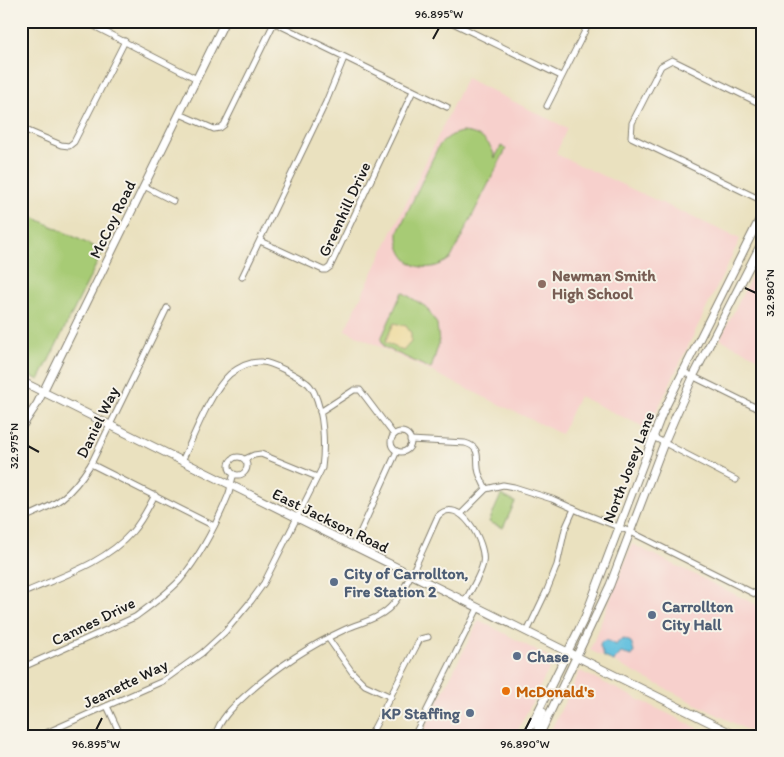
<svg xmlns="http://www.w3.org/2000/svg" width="784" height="757" font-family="Itim,sans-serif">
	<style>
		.built { fill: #f7d0cc }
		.green { fill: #a7cb75; stroke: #627448 }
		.sand { fill: #eeda9e; stroke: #857b5d }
		.water { fill: #60bfde; stroke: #3e6e7d }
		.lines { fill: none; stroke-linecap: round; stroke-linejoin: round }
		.street-casing { stroke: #837e6e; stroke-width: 7 }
		.secondary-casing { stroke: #837e6e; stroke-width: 9 }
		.street { stroke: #fff; stroke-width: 5 }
		.secondary { stroke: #fff; stroke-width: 7 }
		.ticks { fill: none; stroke: #1c1c1c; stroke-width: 2 }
		.education-dot { fill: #8d6e63; stroke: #f7f3e8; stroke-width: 2 }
		.service-dot { fill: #5c6f8a; stroke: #f7f3e8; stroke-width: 2 }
		.food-dot { fill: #e8710a; stroke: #f7f3e8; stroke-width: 2 }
		.labels { text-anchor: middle; stroke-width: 4; stroke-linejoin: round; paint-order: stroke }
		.street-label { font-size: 16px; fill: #1c1c1c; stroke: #f7f3e8 }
		.education-label { font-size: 16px; font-weight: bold; fill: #785e54; stroke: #f7f3e8; text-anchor: start }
		.service-label { font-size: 16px; font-weight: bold; fill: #4e5e75; stroke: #f7f3e8; text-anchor: start }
		.food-label { font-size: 16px; font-weight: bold; fill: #c56008; stroke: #f7f3e8; text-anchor: start }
		.neatline { fill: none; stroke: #1c1c1c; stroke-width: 2 }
		.ticks-label { font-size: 12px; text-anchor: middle; fill: #1c1c1c }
	</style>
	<rect width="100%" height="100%" fill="#f7f3e8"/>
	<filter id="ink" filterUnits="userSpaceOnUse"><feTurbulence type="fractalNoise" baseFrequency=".02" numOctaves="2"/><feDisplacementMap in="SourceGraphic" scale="10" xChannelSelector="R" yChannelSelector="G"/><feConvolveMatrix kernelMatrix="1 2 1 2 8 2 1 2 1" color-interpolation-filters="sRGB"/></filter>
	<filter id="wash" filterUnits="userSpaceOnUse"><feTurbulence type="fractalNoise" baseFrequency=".0096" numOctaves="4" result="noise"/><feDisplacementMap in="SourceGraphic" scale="20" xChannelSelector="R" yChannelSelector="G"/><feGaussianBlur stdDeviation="1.12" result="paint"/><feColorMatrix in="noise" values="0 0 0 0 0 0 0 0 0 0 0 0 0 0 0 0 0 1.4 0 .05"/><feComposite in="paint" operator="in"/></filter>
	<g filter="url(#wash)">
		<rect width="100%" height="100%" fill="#eae1bf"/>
		<g class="built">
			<polygon points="466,78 567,128 556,154 740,239 648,429 579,396 561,434 345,330"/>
			<polygon points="763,254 763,360 720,339"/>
			<polygon points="632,544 763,608 763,736 759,736 590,650"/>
			<polygon points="479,620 545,655 552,663 515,736 421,736"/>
			<polygon points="580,671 714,736 548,736"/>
		</g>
		<g class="green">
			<path d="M462,132C479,133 491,141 495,158L501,146L506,149L451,258C426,278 396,265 398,232L438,147C445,139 451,134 462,132Z"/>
			<polygon points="21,211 103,251 39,380 21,371"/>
			<polygon points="402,292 426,307 437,324 439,343 431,369 384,347 381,339"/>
			<polygon points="501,495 515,502 503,528 489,522"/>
		</g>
		<polygon class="sand" points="394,323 406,326 411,333 411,342 403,351 385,342"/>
		<polygon class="water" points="624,639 631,642 634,652 632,656 621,653 614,661 604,657 600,646 601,642 606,640 616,645 619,641"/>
	</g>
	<g filter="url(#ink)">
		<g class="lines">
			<g class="street-casing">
				<g id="street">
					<polyline points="84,21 197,79"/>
					<polyline points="271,21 447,107"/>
					<polyline points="449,21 561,76"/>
					<polyline points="763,105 672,60 661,66 632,123 631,137 763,201"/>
					<polyline points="547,106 590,21"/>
					<polyline points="180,114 214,129 220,128 224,125 274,23"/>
					<polyline points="21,128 61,145 69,146 74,142 125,41"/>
					<polyline points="144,186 173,201"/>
					<polyline points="260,241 323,270 326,270 330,267 413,91"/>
					<polyline points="242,277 326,102 344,58"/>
					<polyline points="682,371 763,411"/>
					<polyline points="320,412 354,390 360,390 394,435"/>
					<circle cx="401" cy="442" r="10"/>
					<polyline points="653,437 736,480"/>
					<path d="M410,440L465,443C483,448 475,460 479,473C481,479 484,484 486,489"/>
					<circle cx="238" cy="466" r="9"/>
					<polyline points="245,459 254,455 261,454 317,477"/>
					<polyline points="91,464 214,526"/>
					<polyline points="461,514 486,489 503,485 514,487 552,499 583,513 631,532 763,598"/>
					<path d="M21,519C58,504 69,498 91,464L167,308"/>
					<polyline points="354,546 397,451"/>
					<path d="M21,594C59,577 104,564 132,532C142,521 148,508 155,495"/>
					<polyline points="527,632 547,590 557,565 565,529 574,509"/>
					<polyline points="328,638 352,672 365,685 391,697"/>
					<path d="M21,668L135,617C150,606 167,594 180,580C200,556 216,525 228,496C231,489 231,481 234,474"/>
					<polyline points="107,706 121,736"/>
					<path d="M39,736L163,681L202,653L225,632L251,601L264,583L322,468C325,445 324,414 314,392C312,389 310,385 307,383C299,377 272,362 262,362C250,361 239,367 230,374C210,392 194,436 182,461"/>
					<path d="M215,736C220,718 234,706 247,694C277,667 309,646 346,629C359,623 376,620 387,610C405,596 427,539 438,516C459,494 487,543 483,563C481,574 471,590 465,601"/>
					<polyline points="370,736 420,639 428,637"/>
					<polyline points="414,736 478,608"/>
				</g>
			</g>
			<g class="secondary-casing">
				<g id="secondary">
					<polyline points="21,381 737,736"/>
					<polyline points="21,428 37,404 225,21"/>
					<path d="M540,735C535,726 539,721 543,712"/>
					<polyline points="526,736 585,617 662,414 763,212"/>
					<polyline points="539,736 610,585 664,443 677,413 693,377 763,240"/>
				</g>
			</g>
			<use href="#street" class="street"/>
			<use href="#secondary" class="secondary"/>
		</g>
	</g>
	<path class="ticks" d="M433,39L439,28M745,288L756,293M28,446L39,452M96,730L102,718M525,730L531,718"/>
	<circle class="education-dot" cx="542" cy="284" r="5"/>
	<g class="service-dot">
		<circle cx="334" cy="582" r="5"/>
		<circle cx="652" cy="615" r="5"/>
		<circle cx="517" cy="656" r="5"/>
		<circle cx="470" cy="713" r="5"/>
	</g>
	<circle class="food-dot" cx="506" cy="691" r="5"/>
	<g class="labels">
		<g class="street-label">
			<text transform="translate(344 209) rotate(-65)" y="6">Greenhill Drive</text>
			<text transform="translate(112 219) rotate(-64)" y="6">McCoy Road</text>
			<text transform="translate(97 422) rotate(-64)" y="6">Daniel Way</text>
			<text transform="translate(628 467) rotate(-69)" y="6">North Josey Lane</text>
			<text transform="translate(331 520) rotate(26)" y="6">East Jackson Road</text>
			<text transform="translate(93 621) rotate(-26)" y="6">Cannes Drive</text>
			<text transform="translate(125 683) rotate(-26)" y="6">Jeanette Way</text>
		</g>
		<g class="education-label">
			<text x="552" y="281">Newman Smith<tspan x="552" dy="18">High School</tspan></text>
		</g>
		<g class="service-label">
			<text x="344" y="579">City of Carrollton,<tspan x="344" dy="18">Fire Station 2</tspan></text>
			<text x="662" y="612">Carrollton<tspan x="662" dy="18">City Hall</tspan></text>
			<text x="527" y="662">Chase</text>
			<text x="460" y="719" text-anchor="end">KP Staffing</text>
		</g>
		<g class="food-label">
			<text x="516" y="697">McDonald's</text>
		</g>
	</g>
	<rect width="784" height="757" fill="none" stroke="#f7f3e8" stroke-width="55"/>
	<rect x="28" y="28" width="728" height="702" class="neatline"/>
	<g class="ticks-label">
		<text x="439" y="18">96.895°W</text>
		<text transform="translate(770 293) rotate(-90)" y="4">32.980°N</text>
		<text transform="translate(14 446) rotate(-90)" y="4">32.975°N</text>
		<text x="96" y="748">96.895°W</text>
		<text x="525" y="748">96.890°W</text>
	</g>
</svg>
